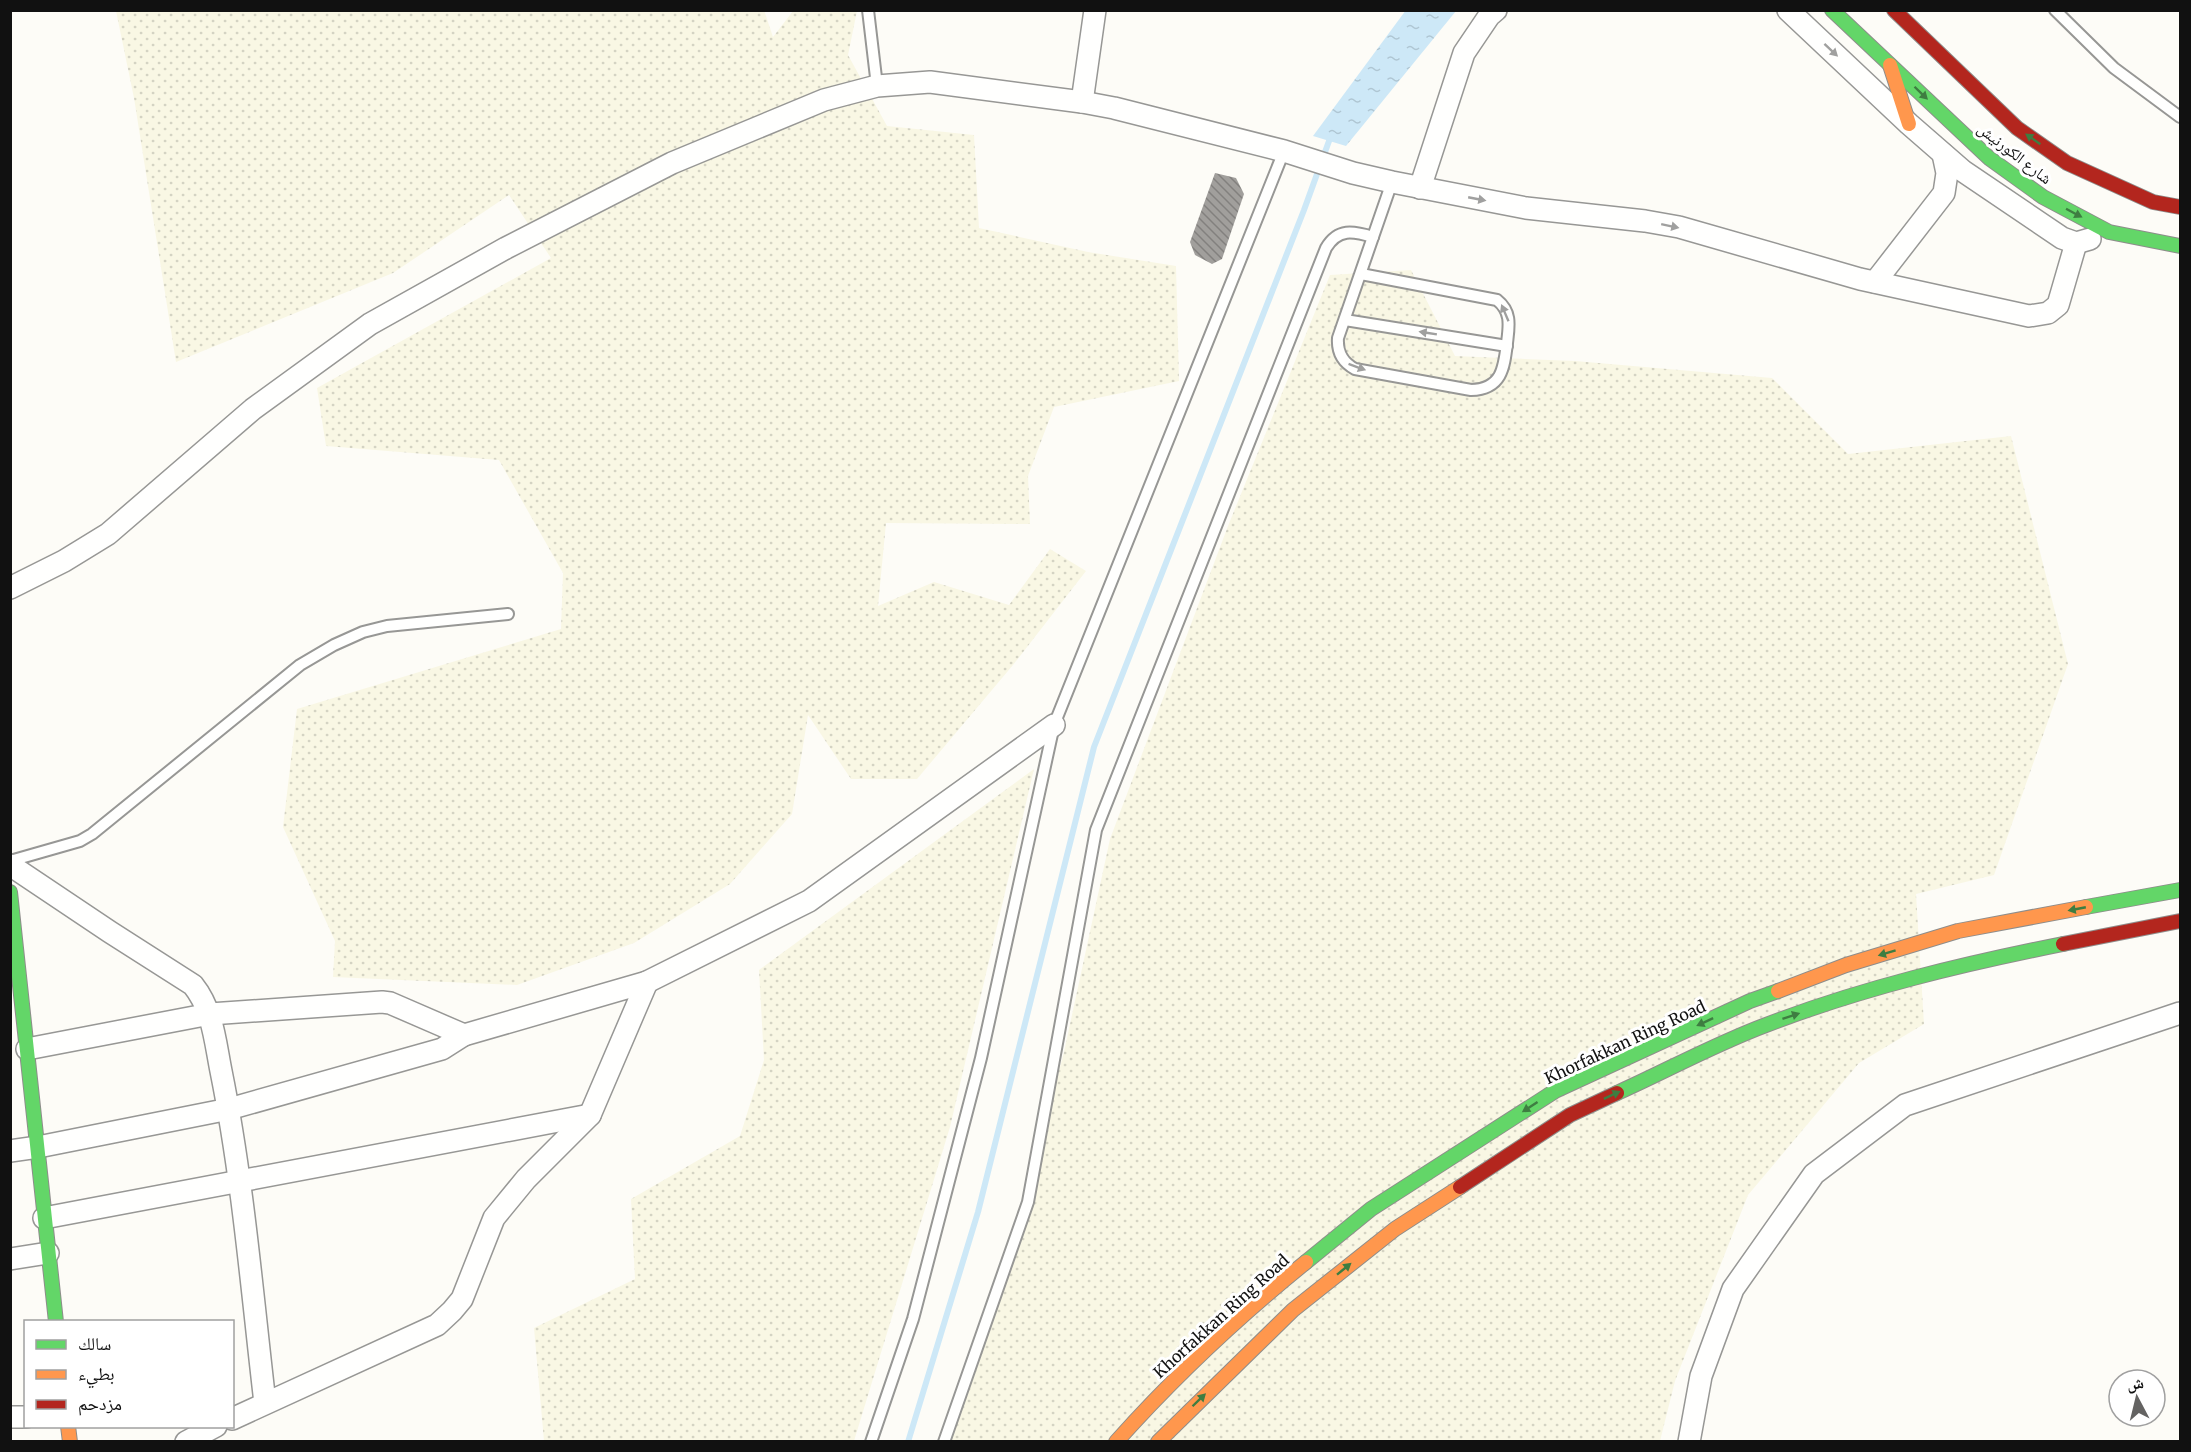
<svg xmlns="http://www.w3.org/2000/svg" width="2191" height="1452" font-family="Merriweather,'Noto Naskh Arabic',serif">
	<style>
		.farmland { fill: url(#farmland-dots) }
		.water { fill: url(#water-ripples) }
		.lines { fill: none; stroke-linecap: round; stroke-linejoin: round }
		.stream { stroke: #cde8f7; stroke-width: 6 }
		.building { fill: url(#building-back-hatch) }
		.lane-casing { stroke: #979795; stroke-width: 14 }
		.street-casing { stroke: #979795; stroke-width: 24 }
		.fast-casing { stroke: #8e8d8b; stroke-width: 16 }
		.slow-casing { stroke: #8e8d8b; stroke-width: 16 }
		.jam-casing { stroke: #8e8d8b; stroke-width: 16 }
		.lane { stroke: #fffffe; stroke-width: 10 }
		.street { stroke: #fffffe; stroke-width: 21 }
		.fast { stroke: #63d668; stroke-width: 14 }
		.slow { stroke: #ff974d; stroke-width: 14 }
		.jam { stroke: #b3261e; stroke-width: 14 }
		.oneway { fill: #a0a09f }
		.oneway2 { fill: #3e7d41 }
		.labels { text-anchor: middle; stroke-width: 6; stroke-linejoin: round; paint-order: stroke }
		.street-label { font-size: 16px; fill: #111; stroke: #fff }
	</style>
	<defs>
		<pattern id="farmland-dots" width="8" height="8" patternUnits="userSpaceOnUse" patternTransform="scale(1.5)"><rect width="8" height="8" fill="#f9f7e4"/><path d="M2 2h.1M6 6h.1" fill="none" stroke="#d4d3c3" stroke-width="1.8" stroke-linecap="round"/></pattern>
		<pattern id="water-ripples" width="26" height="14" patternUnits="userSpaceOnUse" patternTransform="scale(1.5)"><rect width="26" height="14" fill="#cde8f7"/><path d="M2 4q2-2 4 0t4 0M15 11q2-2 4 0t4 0" fill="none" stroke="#afc6d3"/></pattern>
		<pattern id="building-back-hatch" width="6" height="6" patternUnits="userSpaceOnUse" patternTransform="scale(1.5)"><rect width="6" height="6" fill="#a19f9c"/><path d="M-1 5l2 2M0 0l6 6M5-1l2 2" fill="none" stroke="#82807e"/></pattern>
	</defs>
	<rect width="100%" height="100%" fill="#fdfcf7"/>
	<g class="farmland">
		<polygon points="764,10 773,37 793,11 857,11 848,55 887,126 974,135 979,228 1088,252 1176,266 1179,381 1054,407 1028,476 1030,524 886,523 878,606 934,582 1009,605 1050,549 1086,571 1013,665 917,779 851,779 808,715 792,814 730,884 634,943 517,985 333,977 335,941 283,827 297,709 561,629 563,573 499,460 326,446 317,388 551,258 509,195 393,273 176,362 134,98 116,11"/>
		<polygon points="1411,270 1455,356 1575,361 1772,378 1848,454 2011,436 2068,664 1994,875 1916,894 1924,1024 1859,1063 1748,1195 1675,1381 1660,1441 949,1442 1007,1267 1064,1052 1110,839 1228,526 1330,275"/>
		<polygon points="1034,769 950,1127 854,1441 544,1441 534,1328 635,1279 631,1199 740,1136 764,1060 759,970"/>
	</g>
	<polygon class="water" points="1406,10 1456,11 1346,146 1313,136"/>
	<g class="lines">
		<polyline class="stream" points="908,1442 978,1212 1094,747 1304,210 1329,141 1333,135"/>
	</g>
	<polygon class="building" points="1215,173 1236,178 1244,194 1222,259 1212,264 1195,255 1190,242"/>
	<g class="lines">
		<g class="lane-casing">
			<g id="lane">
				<polyline points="868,10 877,86"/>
				<polyline points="2055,10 2114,68 2180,117"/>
				<path d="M1361,274L1497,300C1512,312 1509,326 1507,343C1504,368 1502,389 1471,390L1355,369C1342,362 1337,352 1338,338L1392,182"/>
				<polyline points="1345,320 1507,346"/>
				<polyline points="10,861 80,841 92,834 300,665 334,645 363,632 387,626 508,614"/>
				<polyline points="871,1442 913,1319 981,1058 1054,725 1284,151"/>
				<path d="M944,1442L1028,1202L1096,830L1326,248C1338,228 1353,231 1373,237"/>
			</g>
		</g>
		<g class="street-casing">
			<g id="street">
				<polyline points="1788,10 1909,124 1963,171 2062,238 2076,243 2090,239"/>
				<polyline points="1082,102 1095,10"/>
				<polyline points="1420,188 1464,53 1489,16 1496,10"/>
				<polyline points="1875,282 1944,193 1947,173 1943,154"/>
				<polyline points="10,588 64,561 108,534 253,409 370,324 506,248 672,163 824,100 877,86 930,82 1082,102 1114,108 1284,151 1353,173 1392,182 1526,208 1645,221 1679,227 1860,279 2029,316 2048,313 2058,305 2076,243"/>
				<path d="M10,865L110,932L193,985C213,1010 215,1041 221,1071C243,1180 252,1292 265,1403"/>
				<polyline points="647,982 809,901 1054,725"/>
				<polyline points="27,1049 210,1014 382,1002 390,1003 464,1035"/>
				<polyline points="10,1151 38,1147 229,1109 442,1049 464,1035 647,982 590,1115 526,1179 494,1218 462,1299 452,1311 437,1325 232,1419"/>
				<polyline points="44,1218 590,1115"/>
				<polyline points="10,1259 48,1253"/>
				<polyline points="10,1417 26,1417"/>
				<polyline points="186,1442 216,1426"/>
				<polyline points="1689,1442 1701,1376 1733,1289 1814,1174 1905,1105 2180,1013"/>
			</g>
		</g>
		<g class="fast-casing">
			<g id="fast">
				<polyline points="1832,10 1989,158 2043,197 2109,232 2180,246"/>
				<polyline points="10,892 56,1322"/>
				<polyline points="2086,907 2180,890"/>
				<path d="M1617,1093C1666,1071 1715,1044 1766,1025C1862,988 1963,964 2063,944"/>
				<polyline points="1306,1262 1371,1209 1555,1091 1750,1001 1778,991"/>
			</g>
		</g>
		<g class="slow-casing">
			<g id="slow">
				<polyline points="1890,65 1909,124"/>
				<polyline points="1778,991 1846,965 1958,931 2086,907"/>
				<polyline points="68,1426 70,1442"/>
				<path d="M1116,1442C1174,1377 1238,1317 1306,1262"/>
				<polyline points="1158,1442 1293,1310 1395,1229 1460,1187"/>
			</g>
		</g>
		<g class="jam-casing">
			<g id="jam">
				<polyline points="1894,10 2017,128 2067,163 2153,202 2180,207"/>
				<polyline points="2063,944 2180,921"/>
				<polyline points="1460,1187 1570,1115 1617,1093"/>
			</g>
		</g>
		<use href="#lane" class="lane"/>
		<use href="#street" class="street"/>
		<use href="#fast" class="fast"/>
		<use href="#slow" class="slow"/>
		<use href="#jam" class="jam"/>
	</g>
	<defs><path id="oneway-solid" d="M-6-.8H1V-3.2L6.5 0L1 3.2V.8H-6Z" transform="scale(1.5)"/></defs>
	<g class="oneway">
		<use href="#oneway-solid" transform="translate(1831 50) rotate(43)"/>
		<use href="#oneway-solid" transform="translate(1477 199) rotate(11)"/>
		<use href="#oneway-solid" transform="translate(1670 226) rotate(12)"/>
		<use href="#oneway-solid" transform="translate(1505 313) rotate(-113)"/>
		<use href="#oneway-solid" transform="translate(1428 333) rotate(-171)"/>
		<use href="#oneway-solid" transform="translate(1357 367) rotate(20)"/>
	</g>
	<g class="oneway2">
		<use href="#oneway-solid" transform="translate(1921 93) rotate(44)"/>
		<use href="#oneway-solid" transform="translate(2033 139) rotate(-145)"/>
		<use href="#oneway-solid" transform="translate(2074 213) rotate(28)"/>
		<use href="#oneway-solid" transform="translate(2077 909) rotate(169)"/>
		<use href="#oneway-solid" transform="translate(1887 953) rotate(163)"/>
		<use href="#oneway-solid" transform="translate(1791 1016) rotate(-18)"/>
		<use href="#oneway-solid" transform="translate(1705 1022) rotate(155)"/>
		<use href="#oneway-solid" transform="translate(1612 1095) rotate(-25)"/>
		<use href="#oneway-solid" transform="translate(1530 1107) rotate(147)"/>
		<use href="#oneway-solid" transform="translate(1344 1269) rotate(-39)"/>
		<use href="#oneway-solid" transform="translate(1199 1400) rotate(-44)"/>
	</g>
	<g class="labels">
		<g class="street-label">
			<text transform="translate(2015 153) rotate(38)" y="6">شارع الكورنيش</text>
			<text transform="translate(1625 1042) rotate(-25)" y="6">Khorfakkan Ring Road</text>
			<text transform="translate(1221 1316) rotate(-42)" y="6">Khorfakkan Ring Road</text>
		</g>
	</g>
	<rect width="2191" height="1452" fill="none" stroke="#111111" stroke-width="24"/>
	<rect x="24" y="1320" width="210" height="108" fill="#ffffff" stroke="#a0a0a0" stroke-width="1.5"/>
	<rect x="36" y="1340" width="30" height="9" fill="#63d668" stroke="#a0a0a0" stroke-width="1.5"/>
	<text x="78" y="1350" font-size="18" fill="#111111">سالك</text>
	<rect x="36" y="1370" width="30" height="9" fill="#ff974d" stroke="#a0a0a0" stroke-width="1.5"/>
	<text x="78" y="1380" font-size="18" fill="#111111">بطيء</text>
	<rect x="36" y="1400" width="30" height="9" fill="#b3261e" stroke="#a0a0a0" stroke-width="1.5"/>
	<text x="78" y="1410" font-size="18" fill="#111111">مزدحم</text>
	<g transform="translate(2137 1398) rotate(353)"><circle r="28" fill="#ffffff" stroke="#a0a0a0" stroke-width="1.5"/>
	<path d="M0-4.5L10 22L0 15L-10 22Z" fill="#646362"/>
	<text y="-9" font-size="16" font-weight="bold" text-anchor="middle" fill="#111111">ش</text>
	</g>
</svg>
